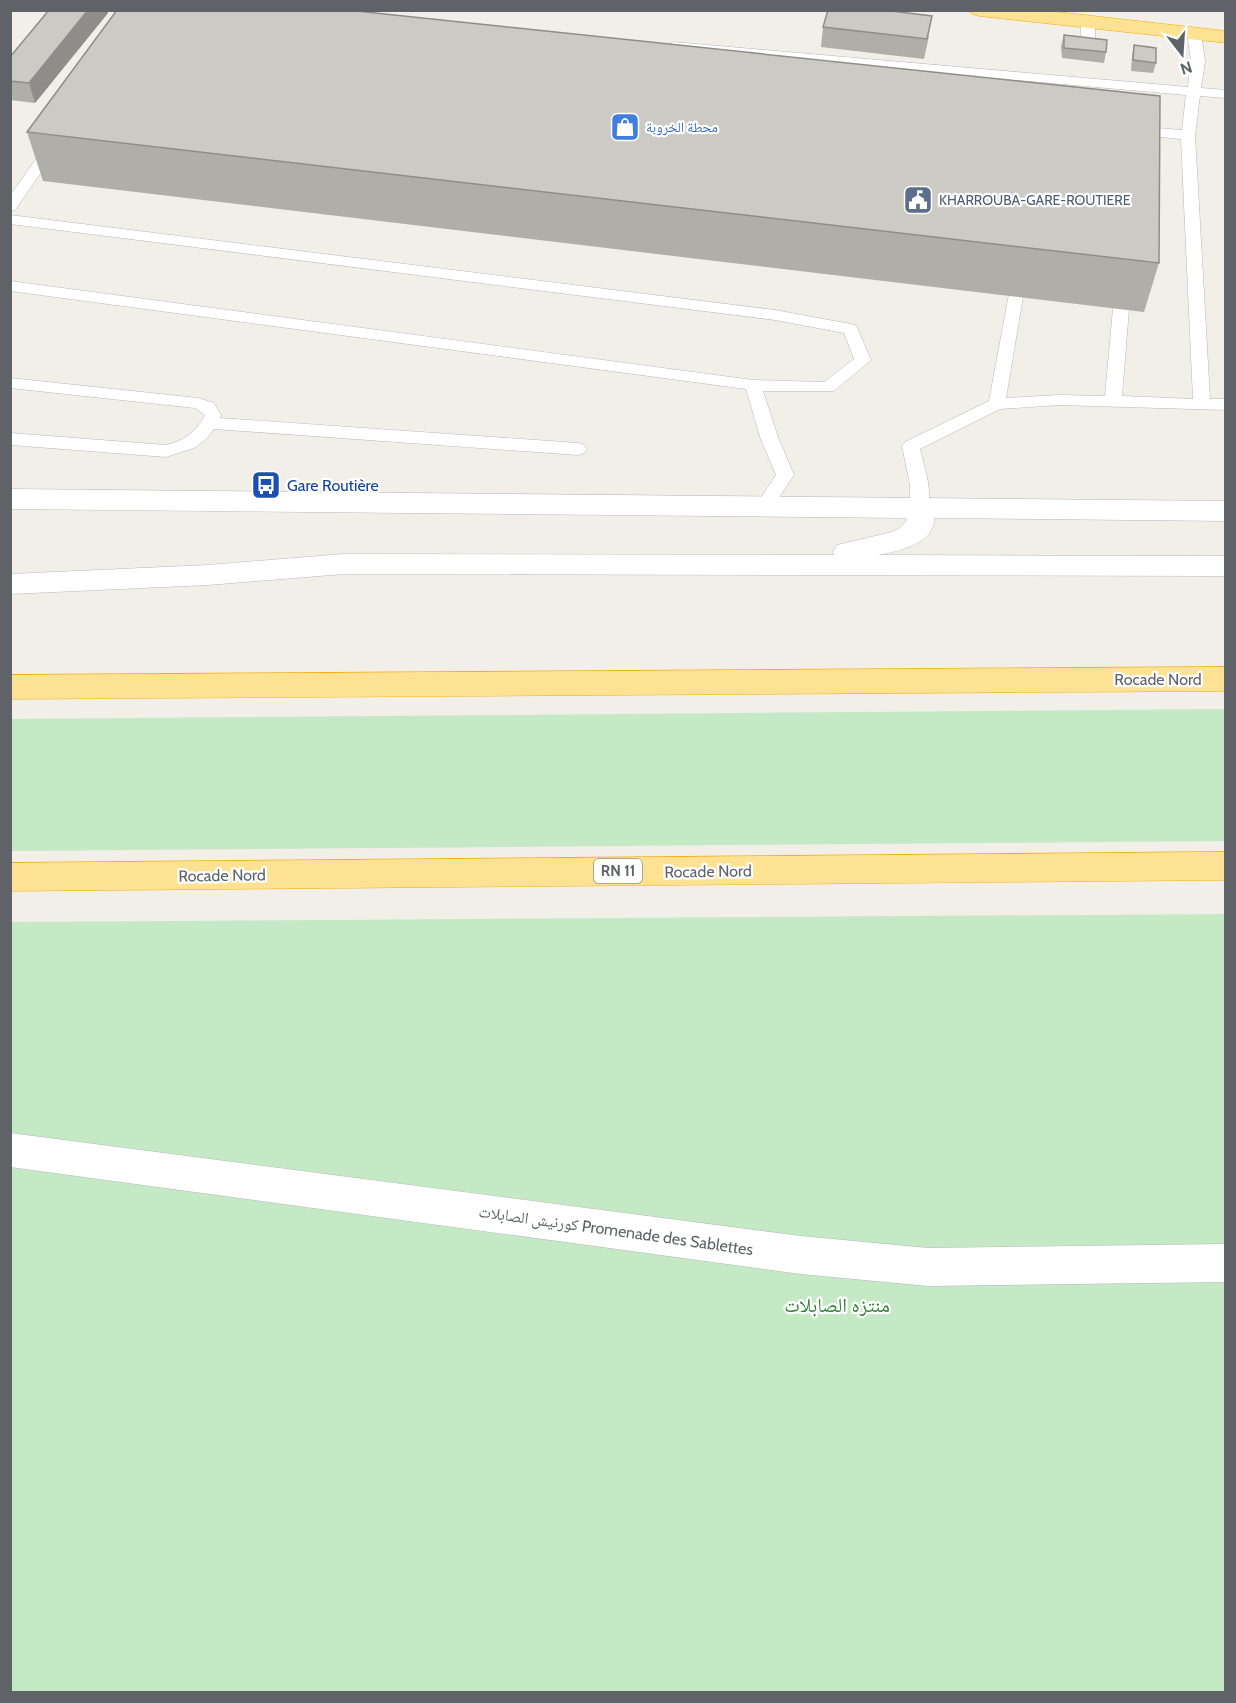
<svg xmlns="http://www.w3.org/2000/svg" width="1236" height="1703" font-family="Cabin,'Noto Naskh Arabic',sans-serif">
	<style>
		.green { fill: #c5e8c5 }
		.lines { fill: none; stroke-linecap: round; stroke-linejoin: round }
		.lane-casing { stroke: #b5b8bc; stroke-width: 1 }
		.street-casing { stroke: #b5b8bc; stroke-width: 1 }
		.secondary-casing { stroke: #b6babf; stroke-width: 1 }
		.highway-casing { stroke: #f9ab00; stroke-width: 1 }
		.lane { fill: #fff; fill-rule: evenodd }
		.street { fill: #fff; fill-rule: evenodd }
		.secondary { fill: #fff; fill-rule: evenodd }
		.highway { fill: #fde293; fill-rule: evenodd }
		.wall { fill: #afaea9 }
		.shaded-wall { fill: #8f8d8a }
		.building { fill: #cccac5; stroke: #8f8d8a; stroke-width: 1.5 }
		.labels { text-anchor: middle; stroke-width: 4.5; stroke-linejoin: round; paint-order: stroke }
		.far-shop-label { font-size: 14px; fill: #366cbe; stroke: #fff; text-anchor: start }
		.far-service-label { font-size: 14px; fill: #4e5e75; stroke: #fff; text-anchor: start }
		.shield { fill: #fff; stroke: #8f9295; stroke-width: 1.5 }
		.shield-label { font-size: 15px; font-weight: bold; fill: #5f6368 }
		.transit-label { font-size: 16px; fill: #164399; stroke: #fff; text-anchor: start }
		.street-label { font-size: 16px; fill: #5f6368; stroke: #fff }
		.near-park-label { font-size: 20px; fill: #348238; stroke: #fff }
	</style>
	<rect width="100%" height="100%" fill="#f1efe8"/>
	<g class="green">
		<polygon points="1225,709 1225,841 11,851 11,719"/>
		<polygon points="1225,914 1225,1692 11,1692 11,922"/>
	</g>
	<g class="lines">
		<g class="lane-casing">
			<g id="lane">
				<polygon points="1088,18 1095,22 1095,49 1088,53 1081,49 1081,22"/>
				<path d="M1194,29L1201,33L1205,61L1201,88L1226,90V98L1200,96L1195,135L1210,399H1226V410L1059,405L1000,409L920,449C924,466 935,496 925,512L919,514L913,512L910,508V485L902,446L905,442L989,401L1009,294L1015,292L1023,297L1006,398L1059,395L1105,396L1113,309L1121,304L1129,309L1122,396L1193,399L1181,139L1132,134L1125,130L1132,126L1182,130L1186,95L673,50L666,46L673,42L1188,87L1191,61L1187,33Z"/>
				<polygon points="55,138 62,142 15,210 10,211 10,196 50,139"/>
				<polygon points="10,215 775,310 856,325 871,360 834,391 763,391 778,437 794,475 770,511 764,513 758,511 755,507 776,475 760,437 746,389 10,291 10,281 753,380 824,382 854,359 844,333 775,320 10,224"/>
				<path d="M10,378L198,398L214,403L221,415L220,418L578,443L584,445L587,449L584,453L578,455L214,429L206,439L194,448L166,457L10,445V433L166,445C184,441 197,431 205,415L195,408L10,388Z"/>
			</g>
		</g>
		<g class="street-casing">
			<polygon id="street" points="10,1133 801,1236 928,1248 1226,1244 1226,1282 928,1286 801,1274 10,1167"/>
		</g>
		<g class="secondary-casing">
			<path id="secondary" d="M10,489L1226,501V521L934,518C936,544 897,551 878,555L1226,556V576L344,574L208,585L10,594V574L208,565L344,554L834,555L833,552L837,545L892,532L900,528L907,520L906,518L10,509Z"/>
		</g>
		<g class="highway-casing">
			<g id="highway">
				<polygon points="969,10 1040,10 1226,31 1226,43 979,16 972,14"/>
				<polygon points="1226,667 1226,691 10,699 10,675"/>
				<polygon points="1226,852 1226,880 10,891 10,863"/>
			</g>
		</g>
		<use href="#lane" class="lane"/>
		<use href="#street" class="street"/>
		<use href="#secondary" class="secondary"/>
		<use href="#highway" class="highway"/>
	</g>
	<g class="wall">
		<polygon points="108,13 35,103 10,100 10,57"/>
		<polygon points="823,27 929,36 924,59 821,47"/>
		<polygon points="1064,35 1106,52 1104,63 1062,58 1061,46"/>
		<polygon points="1134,45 1156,63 1153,73 1131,71 1132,56"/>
		<polygon points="27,132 1159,263 1144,312 43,181"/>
	</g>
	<polygon class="shaded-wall" points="88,10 107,10 108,13 35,103 29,83"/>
	<g class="building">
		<polygon points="49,10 88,10 29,83 10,81 10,57"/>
		<polygon points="117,10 347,10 1160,96 1159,263 27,132"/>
		<polygon points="828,10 883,10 932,16 927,39 823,27"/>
		<polygon points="1064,35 1107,40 1106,52 1064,48"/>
		<polygon points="1134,45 1156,48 1156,63 1133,60"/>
	</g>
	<defs>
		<g id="shop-square" transform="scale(1.5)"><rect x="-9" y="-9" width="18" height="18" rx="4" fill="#3f7fe0" stroke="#fff"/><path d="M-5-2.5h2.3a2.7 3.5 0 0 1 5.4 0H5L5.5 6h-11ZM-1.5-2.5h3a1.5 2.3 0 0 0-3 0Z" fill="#fff"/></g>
		<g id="civic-square" transform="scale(1.5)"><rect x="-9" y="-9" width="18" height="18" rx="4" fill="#5c6f8a" stroke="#fff"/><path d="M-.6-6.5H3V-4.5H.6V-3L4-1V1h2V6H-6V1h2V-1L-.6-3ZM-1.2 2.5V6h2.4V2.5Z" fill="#fff"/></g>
		<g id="bus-square" transform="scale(1.5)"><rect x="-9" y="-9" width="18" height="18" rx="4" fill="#1a4fb4" stroke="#fff"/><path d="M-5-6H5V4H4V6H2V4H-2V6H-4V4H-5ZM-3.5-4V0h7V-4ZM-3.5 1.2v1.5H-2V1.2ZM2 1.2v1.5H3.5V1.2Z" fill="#fff"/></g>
	</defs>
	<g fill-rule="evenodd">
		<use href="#shop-square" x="625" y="127"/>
		<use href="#civic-square" x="918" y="200"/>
		<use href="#bus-square" x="266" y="485"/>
	</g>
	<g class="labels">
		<g class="far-shop-label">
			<text x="646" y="132">محطة الخروبة</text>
		</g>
		<g class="far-service-label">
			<text x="939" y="205">KHARROUBA-GARE-ROUTIERE</text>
		</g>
		<rect class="shield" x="594" y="859" width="48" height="24" rx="4.5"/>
		<g class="shield-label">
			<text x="618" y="876">RN 11</text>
		</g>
		<g class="transit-label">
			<text x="287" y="491">Gare Routière</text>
		</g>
		<g class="street-label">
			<text x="1158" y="685">Rocade Nord</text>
			<text transform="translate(708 871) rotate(-1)" y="6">Rocade Nord</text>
			<text transform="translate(222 875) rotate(-1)" y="6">Rocade Nord</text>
			<text transform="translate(616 1230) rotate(8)" y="6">كورنيش الصابلات Promenade des Sablettes</text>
		</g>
		<g class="near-park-label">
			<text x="837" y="1312">منتزه الصابلات</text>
		</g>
	</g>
	<rect width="1236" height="1703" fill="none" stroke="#5f6368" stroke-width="24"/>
	<g transform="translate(1182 54) rotate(163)" stroke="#ffffff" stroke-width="4.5" paint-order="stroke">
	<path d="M0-4.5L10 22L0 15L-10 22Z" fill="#5f6368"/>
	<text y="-9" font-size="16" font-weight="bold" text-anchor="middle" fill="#5f6368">N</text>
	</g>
</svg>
